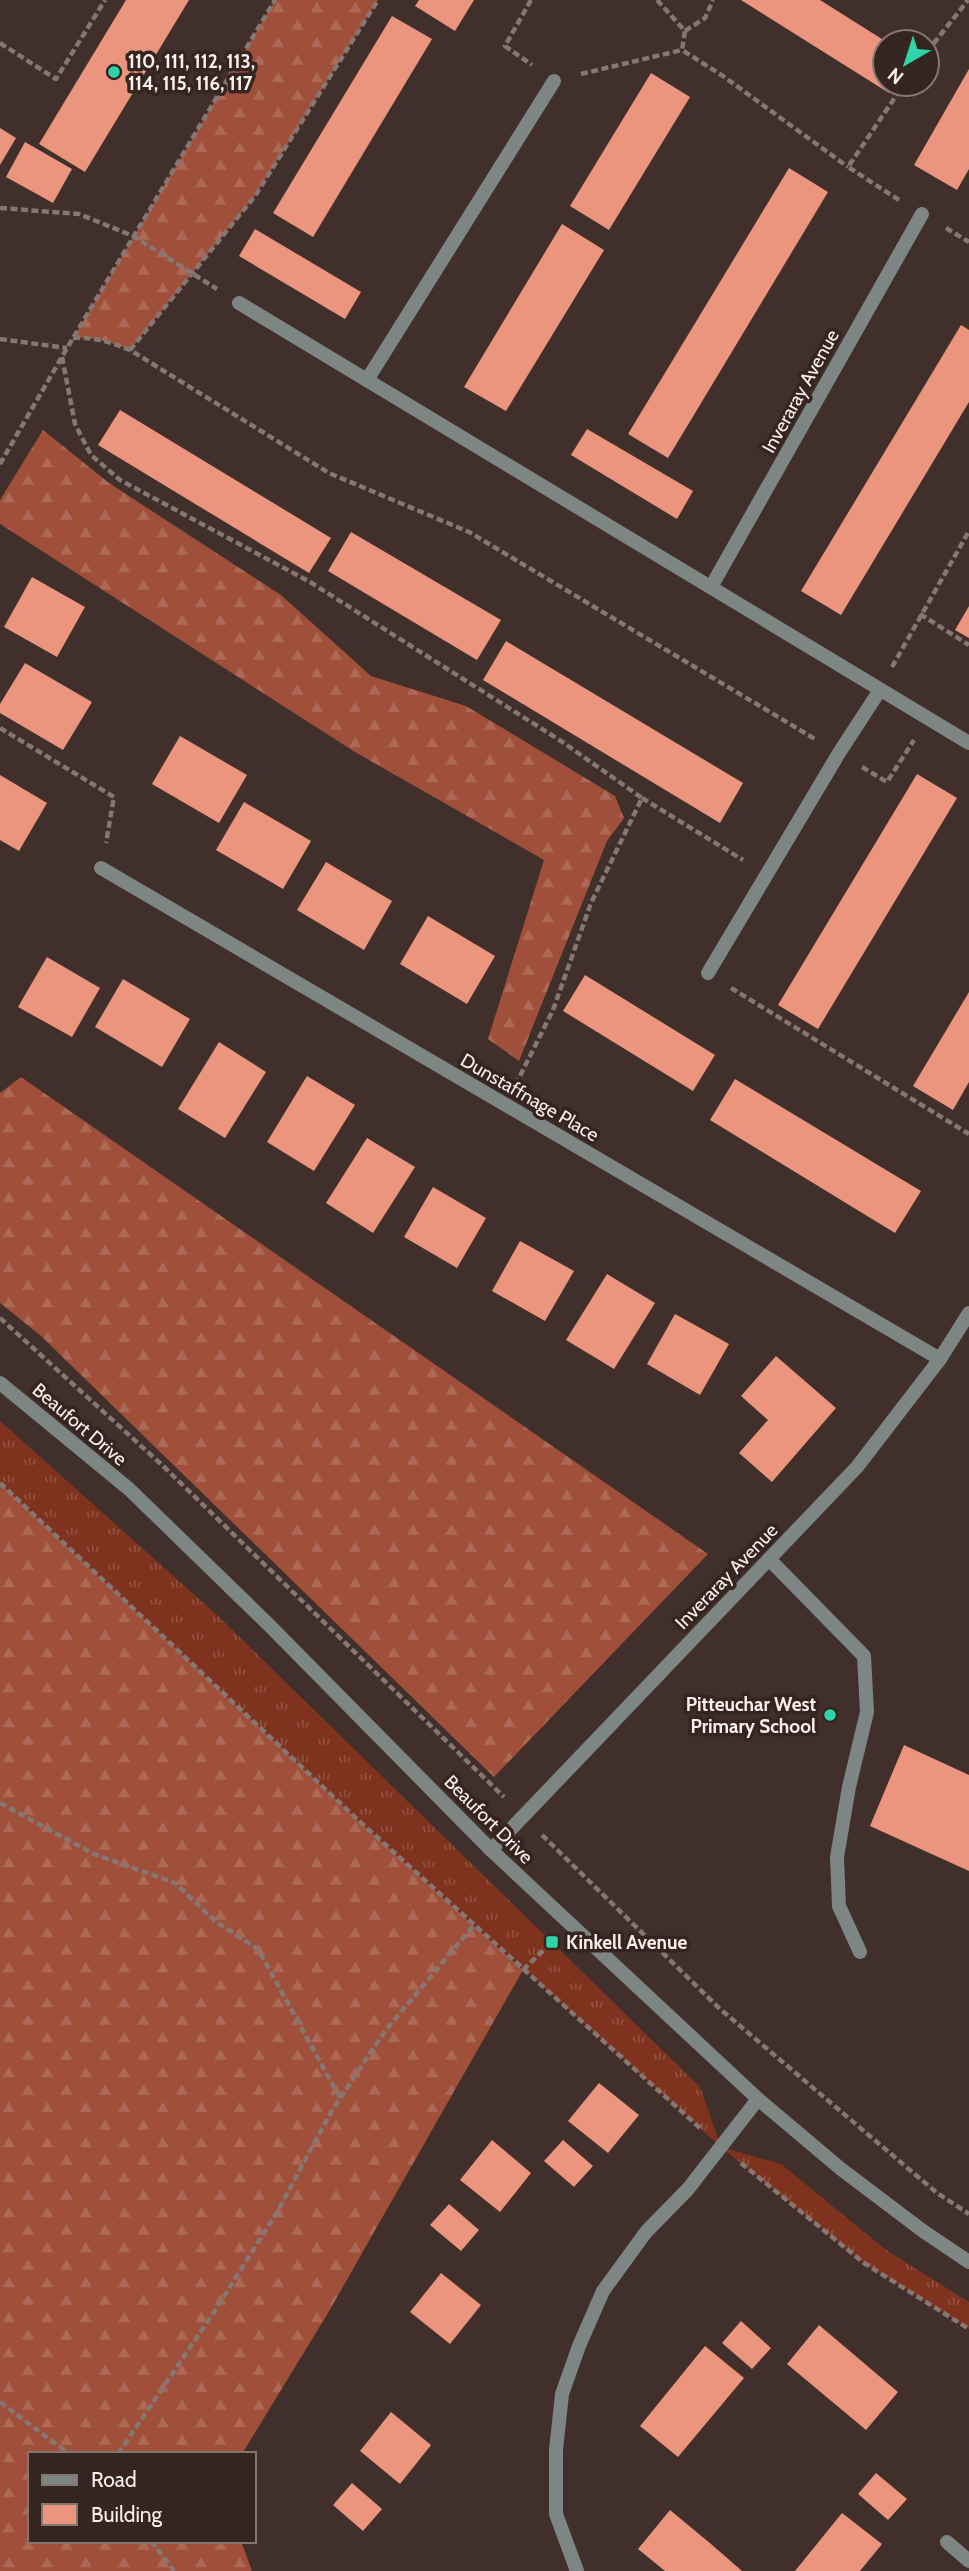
<svg xmlns="http://www.w3.org/2000/svg" width="969" height="2571" font-family="Cabin,sans-serif">
	<style>
		.grass { fill: url(#grass-tufts) }
		.forest { fill: url(#forest-firs) }
		.building { fill: #ec957e }
		.lines { fill: none; stroke-linecap: round; stroke-linejoin: round }
		.path { stroke: #867773; stroke-width: 4.5; stroke-dasharray: 7 3.5; stroke-linecap: butt }
		.service { stroke: #7d8683; stroke-width: 14 }
		.minor { stroke: #7d8683; stroke-width: 14 }
		.tertiary { stroke: #7d8683; stroke-width: 14 }
		.poi-dot { fill: #30d4a9; stroke: #352521; stroke-width: 2.5 }
		.labels { text-anchor: middle; stroke-width: 7; stroke-linejoin: round; paint-order: stroke }
		.poi-label { font-size: 19px; font-weight: bold; fill: #faefec; stroke: #352521; text-anchor: start }
		.street-label { font-size: 19px; fill: #faefec; stroke: #352521 }
	</style>
	<defs>
		<pattern id="grass-tufts" width="24" height="20" patternUnits="userSpaceOnUse" patternTransform="scale(1.75)"><rect width="24" height="20" fill="#7f331f"/><path d="M3 7l-1-3M5 7V3M7 7l1-3M15 17l-1-3M17 17v-4M19 17l1-3" fill="none" stroke="#925140"/></pattern>
		<pattern id="forest-firs" width="22" height="20" patternUnits="userSpaceOnUse" patternTransform="scale(1.75)"><rect width="22" height="20" fill="#9f4f3a"/><path d="M5 1l3.5 6h-7zM16 11l3.5 6h-7z" fill="#ad6957"/></pattern>
	</defs>
	<rect width="100%" height="100%" fill="#402f2a"/>
	<polygon class="grass" points="0,1421 217,1615 700,2087 721,2147 781,2164 886,2250 969,2302 969,2329 864,2263 721,2147 358,1820 0,1483"/>
	<g class="forest">
		<path d="M275,0H378L255,196L130,350C110,342 94,337 73,338Z"/>
		<polygon points="43,430 109,483 281,595 371,676 466,706 615,796 624,818 607,841 519,1061 488,1039 544,860 355,752 0,524 0,500"/>
		<polygon points="21,1077 708,1554 494,1777 41,1336 0,1303 0,1093"/>
		<polygon points="0,1483 358,1820 523,1970 328,2313 242,2454 30,2454 30,2541 241,2541 252,2571 0,2571"/>
	</g>
	<g class="building">
		<polygon points="126,0 189,0 85,172 39,144"/>
		<polygon points="419,0 474,0 455,31 415,6"/>
		<polygon points="741,0 820,0 885,41 885,84 895,84 889,93"/>
		<polygon points="392,16 432,39 313,237 273,213"/>
		<polygon points="969,69 969,169 957,190 914,165"/>
		<polygon points="651,73 690,97 609,230 570,206"/>
		<polygon points="0,128 16,138 0,165"/>
		<polygon points="25,142 72,169 53,203 6,177"/>
		<polygon points="789,168 828,192 668,458 628,434"/>
		<polygon points="562,224 604,250 506,411 464,387"/>
		<polygon points="255,229 361,292 345,319 239,256"/>
		<polygon points="961,325 969,330 969,402 841,615 801,591"/>
		<polygon points="120,410 331,538 309,573 98,445"/>
		<polygon points="587,429 693,491 677,519 571,455"/>
		<polygon points="351,532 501,620 477,660 328,571"/>
		<polygon points="32,577 85,607 57,657 4,627"/>
		<polygon points="969,606 969,638 955,630"/>
		<polygon points="506,641 743,783 720,823 483,680"/>
		<polygon points="25,663 92,702 63,750 0,713 0,704"/>
		<polygon points="180,736 247,775 219,823 152,784"/>
		<polygon points="917,774 957,798 818,1029 778,1005"/>
		<polygon points="0,775 47,803 19,851 0,840"/>
		<polygon points="244,802 311,841 283,889 216,850"/>
		<polygon points="326,862 392,901 364,950 297,910"/>
		<polygon points="428,916 495,956 467,1004 400,964"/>
		<polygon points="47,957 100,988 72,1037 18,1007"/>
		<polygon points="585,975 715,1055 693,1091 563,1011"/>
		<polygon points="123,979 190,1019 162,1067 95,1027"/>
		<polygon points="969,992 969,1082 953,1110 913,1086"/>
		<polygon points="219,1042 266,1072 225,1138 178,1109"/>
		<polygon points="307,1076 355,1105 314,1171 267,1142"/>
		<polygon points="735,1079 921,1191 895,1233 710,1120"/>
		<polygon points="367,1138 415,1167 373,1233 326,1203"/>
		<polygon points="433,1187 486,1218 457,1268 404,1237"/>
		<polygon points="520,1241 574,1271 545,1321 492,1291"/>
		<polygon points="607,1274 655,1303 614,1369 566,1340"/>
		<polygon points="675,1314 729,1344 700,1395 647,1364"/>
		<polygon points="776,1356 836,1408 772,1482 739,1453 768,1420 741,1396"/>
		<polygon points="904,1745 969,1775 969,1871 870,1826"/>
		<polygon points="599,2083 639,2115 608,2153 568,2121"/>
		<polygon points="492,2140 531,2173 500,2212 460,2180"/>
		<polygon points="563,2140 593,2166 574,2187 544,2161"/>
		<polygon points="449,2204 479,2230 461,2251 430,2225"/>
		<polygon points="441,2273 481,2305 450,2344 410,2312"/>
		<polygon points="741,2321 771,2348 752,2369 722,2343"/>
		<polygon points="819,2325 898,2392 866,2430 787,2364"/>
		<polygon points="705,2346 744,2378 678,2457 640,2426"/>
		<polygon points="391,2412 431,2445 400,2484 360,2451"/>
		<polygon points="876,2473 907,2499 888,2520 858,2494"/>
		<polygon points="352,2483 382,2509 363,2531 333,2505"/>
		<polygon points="670,2510 711,2544 742,2571 665,2571 638,2549"/>
		<polygon points="842,2513 882,2544 860,2571 795,2571"/>
	</g>
	<g class="lines">
		<g class="path">
			<polyline points="531,0 505,46 532,65"/>
			<polyline points="657,0 685,31 682,50 723,76 848,167"/>
			<polyline points="685,31 705,18 713,0"/>
			<polyline points="0,43 56,79 105,0"/>
			<polyline points="927,52 968,0"/>
			<polyline points="581,74 682,50"/>
			<polyline points="899,200 848,167 904,84"/>
			<polyline points="0,208 79,214 133,236 217,289"/>
			<polyline points="946,228 969,242"/>
			<path d="M73,338C94,337 110,342 130,350L329,473L469,532L815,739"/>
			<polyline points="0,339 67,348"/>
			<polyline points="130,350 255,196 378,0"/>
			<polyline points="62,357 75,424 91,455 120,480 310,582 561,741 642,798 591,903 553,1010 517,1082"/>
			<polyline points="0,464 67,348 275,0"/>
			<polyline points="920,614 969,645"/>
			<polyline points="892,667 969,531"/>
			<polyline points="0,728 114,797 106,843"/>
			<polyline points="862,767 887,782 914,740"/>
			<polyline points="642,798 743,860"/>
			<polyline points="731,988 969,1134"/>
			<polyline points="0,1318 161,1464 504,1797"/>
			<polyline points="0,1483 358,1820 700,2128"/>
			<polyline points="0,1803 94,1854 175,1883 215,1921 258,1949 340,2098"/>
			<polyline points="542,1835 719,2008 937,2193 969,2214"/>
			<polyline points="523,1970 551,1943"/>
			<polyline points="741,2163 864,2263 969,2329"/>
			<polyline points="0,2402 69,2454"/>
			<polyline points="118,2454 214,2312 276,2214 331,2112 385,2031 474,1925"/>
			<polyline points="151,2541 174,2571"/>
		</g>
		<polyline class="service" points="769,1559 864,1656 867,1712 849,1787 837,1857 839,1906 860,1952"/>
		<g class="minor">
			<polyline points="239,303 969,743"/>
			<polyline points="367,380 554,81"/>
			<polyline points="711,587 922,214"/>
			<polyline points="101,868 940,1359"/>
			<polyline points="708,973 839,753 880,690"/>
			<polyline points="491,1850 857,1467 940,1359 969,1313"/>
			<polyline points="947,2542 969,2561"/>
			<polyline points="577,2571 556,2514 556,2450 562,2394 579,2346 603,2291 646,2232 688,2189 758,2099"/>
		</g>
		<polyline class="tertiary" points="0,1383 129,1489 269,1625 491,1850 758,2099 841,2169 923,2231 969,2262"/>
	</g>
	<g class="poi-dot">
		<circle cx="114" cy="72" r="7"/>
		<circle cx="830" cy="1715" r="7"/>
		<rect x="545" y="1935" width="14" height="14" rx="3.5"/>
	</g>
	<g class="labels">
		<g class="poi-label">
			<text x="128" y="68">110, 111, 112, 113,<tspan x="128" dy="22">114, 115, 116, 117</tspan></text>
			<text x="816" y="1711" text-anchor="end">Pitteuchar West<tspan x="816" dy="22">Primary School</tspan></text>
			<text x="566" y="1949">Kinkell Avenue</text>
		</g>
		<g class="street-label">
			<text transform="translate(800 391) rotate(-61)" y="7">Inveraray Avenue</text>
			<text transform="translate(530 1097) rotate(30)" y="7">Dunstaffnage Place</text>
			<text transform="translate(80 1424) rotate(40)" y="7">Beaufort Drive</text>
			<text transform="translate(726 1576) rotate(-46)" y="7">Inveraray Avenue</text>
			<text transform="translate(489 1819) rotate(45)" y="7">Beaufort Drive</text>
		</g>
	</g>
	<rect x="28" y="2452" width="228" height="91" fill="#352521" stroke="#847672" stroke-width="2"/>
	<rect x="42" y="2475" width="35" height="10" fill="#7d8683" stroke="#847672" stroke-width="2"/>
	<text x="91" y="2487" font-size="21" fill="#faefec">Road</text>
	<rect x="42" y="2504" width="35" height="21" fill="#ec957e" stroke="#847672" stroke-width="2"/>
	<text x="91" y="2522" font-size="21" fill="#faefec">Building</text>
	<g transform="translate(906 63) rotate(219)"><circle r="33" fill="#352521" stroke="#847672" stroke-width="2"/>
	<path d="M0-5L12 26L0 18L-12 26Z" fill="#30d4a9"/>
	<text y="-10" font-size="19" font-weight="bold" text-anchor="middle" fill="#faefec">N</text>
	</g>
</svg>
